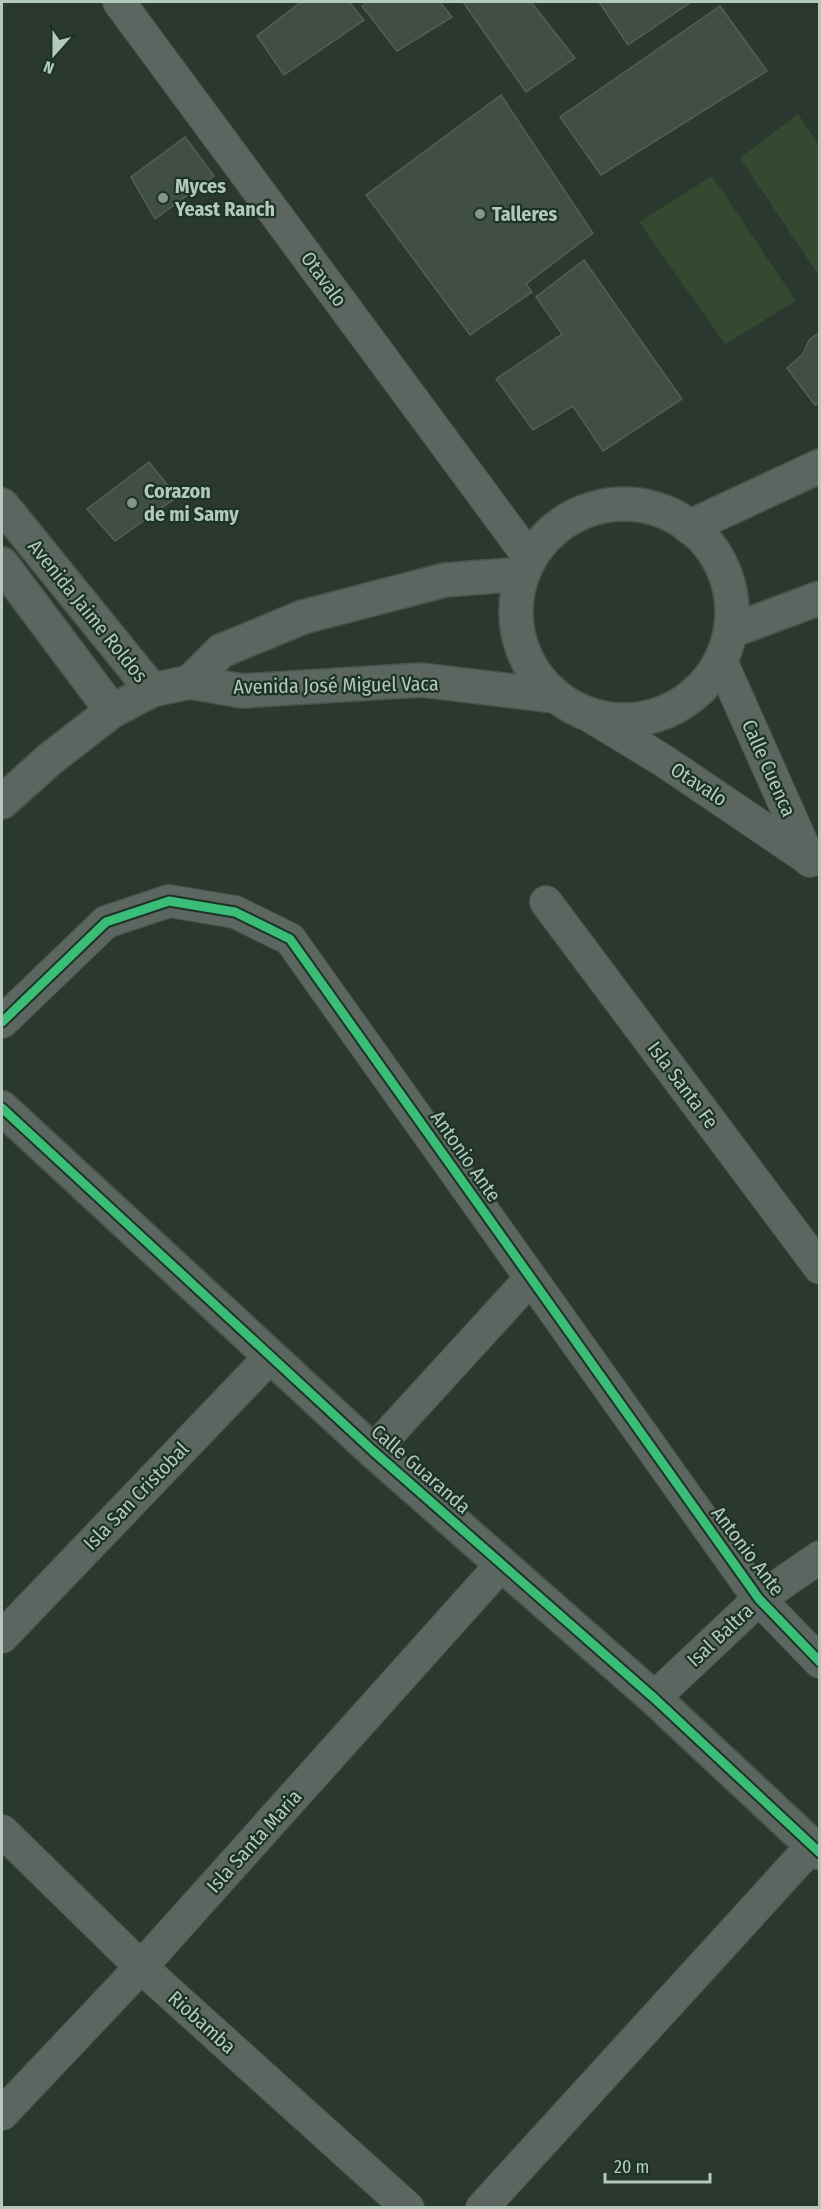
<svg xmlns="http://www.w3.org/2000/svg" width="821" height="2209" font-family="'Fira Sans Condensed',sans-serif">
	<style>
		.green { fill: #354930 }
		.building { fill: #414e46; stroke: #525f58; stroke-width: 1.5 }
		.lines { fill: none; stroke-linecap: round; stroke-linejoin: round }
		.minor-casing { stroke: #48534c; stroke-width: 34 }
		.tertiary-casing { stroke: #48534c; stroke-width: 36 }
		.minor { stroke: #5a665f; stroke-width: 32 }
		.tertiary { stroke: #5a665f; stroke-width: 33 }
		.cycleway-casing { stroke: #1d3326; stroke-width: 13 }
		.cycleway { stroke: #3abd76; stroke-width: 9 }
		.poi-dot { fill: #84968c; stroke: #1d3326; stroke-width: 2 }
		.labels { text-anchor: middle; stroke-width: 4.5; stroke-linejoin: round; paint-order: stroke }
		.poi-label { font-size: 20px; font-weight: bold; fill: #b4c9be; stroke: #1d3326; text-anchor: start }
		.street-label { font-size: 20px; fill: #b4c9be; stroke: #1d3326 }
	</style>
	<rect width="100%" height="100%" fill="#2a3830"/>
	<g class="green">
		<polygon points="798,114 819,145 819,276 740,158"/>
		<polygon points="712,176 796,301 725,344 639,222"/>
	</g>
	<g class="building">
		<polygon points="301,2 349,2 364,20 284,75 257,36"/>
		<polygon points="368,2 440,2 452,17 397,51 362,6"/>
		<polygon points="463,2 531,2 575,58 526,92"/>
		<polygon points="599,2 691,2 628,45"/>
		<polygon points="720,6 767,71 601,175 560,117"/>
		<polygon points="501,95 593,233 526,284 532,292 470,335 366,195"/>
		<polygon points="185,137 214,176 155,219 131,177"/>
		<polygon points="584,260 682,399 603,451 573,406 533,430 496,379 562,334 536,297"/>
		<polygon points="820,332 820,402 815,405 787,368 803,354 809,340"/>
		<polygon points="149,462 177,497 115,541 87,509"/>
	</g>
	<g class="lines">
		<g class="minor-casing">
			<g id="minor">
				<polyline points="119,2 529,557"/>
				<polyline points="721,661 810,861"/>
				<polyline points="585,713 664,761 810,860"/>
				<polyline points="546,902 820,1268"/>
				<polyline points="2,1022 106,922 169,901 235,912 290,939 759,1599 820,1662"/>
				<polyline points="373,1451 531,1278"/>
				<polyline points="2,1637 271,1356"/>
				<polyline points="654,1698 759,1599 820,1557"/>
				<polyline points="2,1831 141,1967 408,2208"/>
				<polyline points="2,2114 141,1967 502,1564"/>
				<polyline points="482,2208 812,1846"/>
			</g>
		</g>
		<g class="tertiary-casing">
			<g id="tertiary">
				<circle cx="624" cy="612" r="108"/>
				<polyline points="2,505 152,690"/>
				<polyline points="689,527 820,466"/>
				<polyline points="2,564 112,711"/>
				<polyline points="731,631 820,598"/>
				<polyline points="190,682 221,651 303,617 445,580 522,574"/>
				<polyline points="2,802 50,759 112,711 152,690 190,682 242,691 421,680 554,696"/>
				<polyline points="2,1108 373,1451 654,1698 820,1853"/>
			</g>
		</g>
		<use href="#minor" class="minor"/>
		<use href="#tertiary" class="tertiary"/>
		<g class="cycleway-casing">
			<g id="cycleway">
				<polyline points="2,1022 106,922 169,901 235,912 290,939 759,1599 820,1662"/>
				<polyline points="2,1108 373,1451 654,1698 820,1853"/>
			</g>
		</g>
		<use href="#cycleway" class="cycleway"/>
	</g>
	<g class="poi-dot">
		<circle cx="163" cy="198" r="6"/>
		<circle cx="480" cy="214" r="6"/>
		<circle cx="132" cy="503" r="6"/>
	</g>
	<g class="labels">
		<g class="poi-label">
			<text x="175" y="193">Myces<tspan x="175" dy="23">Yeast Ranch</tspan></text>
			<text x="492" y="221">Talleres</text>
			<text x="144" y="498">Corazon<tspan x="144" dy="23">de mi Samy</tspan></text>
		</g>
		<g class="street-label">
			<text transform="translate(324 279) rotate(54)" y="7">Otavalo</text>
			<text transform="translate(88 611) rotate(51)" y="7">Avenida Jaime Roldos</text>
			<text transform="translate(336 685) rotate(-1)" y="7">Avenida José Miguel Vaca</text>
			<text transform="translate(769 768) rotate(66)" y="7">Calle Cuenca</text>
			<text transform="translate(699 784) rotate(33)" y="7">Otavalo</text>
			<text transform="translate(683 1085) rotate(53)" y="7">Isla Santa Fe</text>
			<text transform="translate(466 1156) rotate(55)" y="7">Antonio Ante</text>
			<text transform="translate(421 1469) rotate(41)" y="7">Calle Guaranda</text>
			<text transform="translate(136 1496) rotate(-46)" y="7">Isla San Cristobal</text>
			<text transform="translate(748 1551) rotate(53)" y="7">Antonio Ante</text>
			<text transform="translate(720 1635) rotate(-43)" y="7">Isal Baltra</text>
			<text transform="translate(254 1841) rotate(-48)" y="7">Isla Santa Maria</text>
			<text transform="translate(202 2022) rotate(42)" y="7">Riobamba</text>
		</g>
	</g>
	<rect width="821" height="2209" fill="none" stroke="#b4c9be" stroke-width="6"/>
	<g transform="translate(54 54) rotate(201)" stroke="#1d3326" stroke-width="4.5" paint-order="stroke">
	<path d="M0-4.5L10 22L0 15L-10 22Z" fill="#b4c9be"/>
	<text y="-9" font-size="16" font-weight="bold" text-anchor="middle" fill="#b4c9be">N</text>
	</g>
	<path d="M605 2173v9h105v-9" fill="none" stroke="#b4c9be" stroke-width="3"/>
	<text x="614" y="2173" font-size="18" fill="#b4c9be" stroke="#1d3326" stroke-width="4.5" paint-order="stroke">20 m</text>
</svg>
